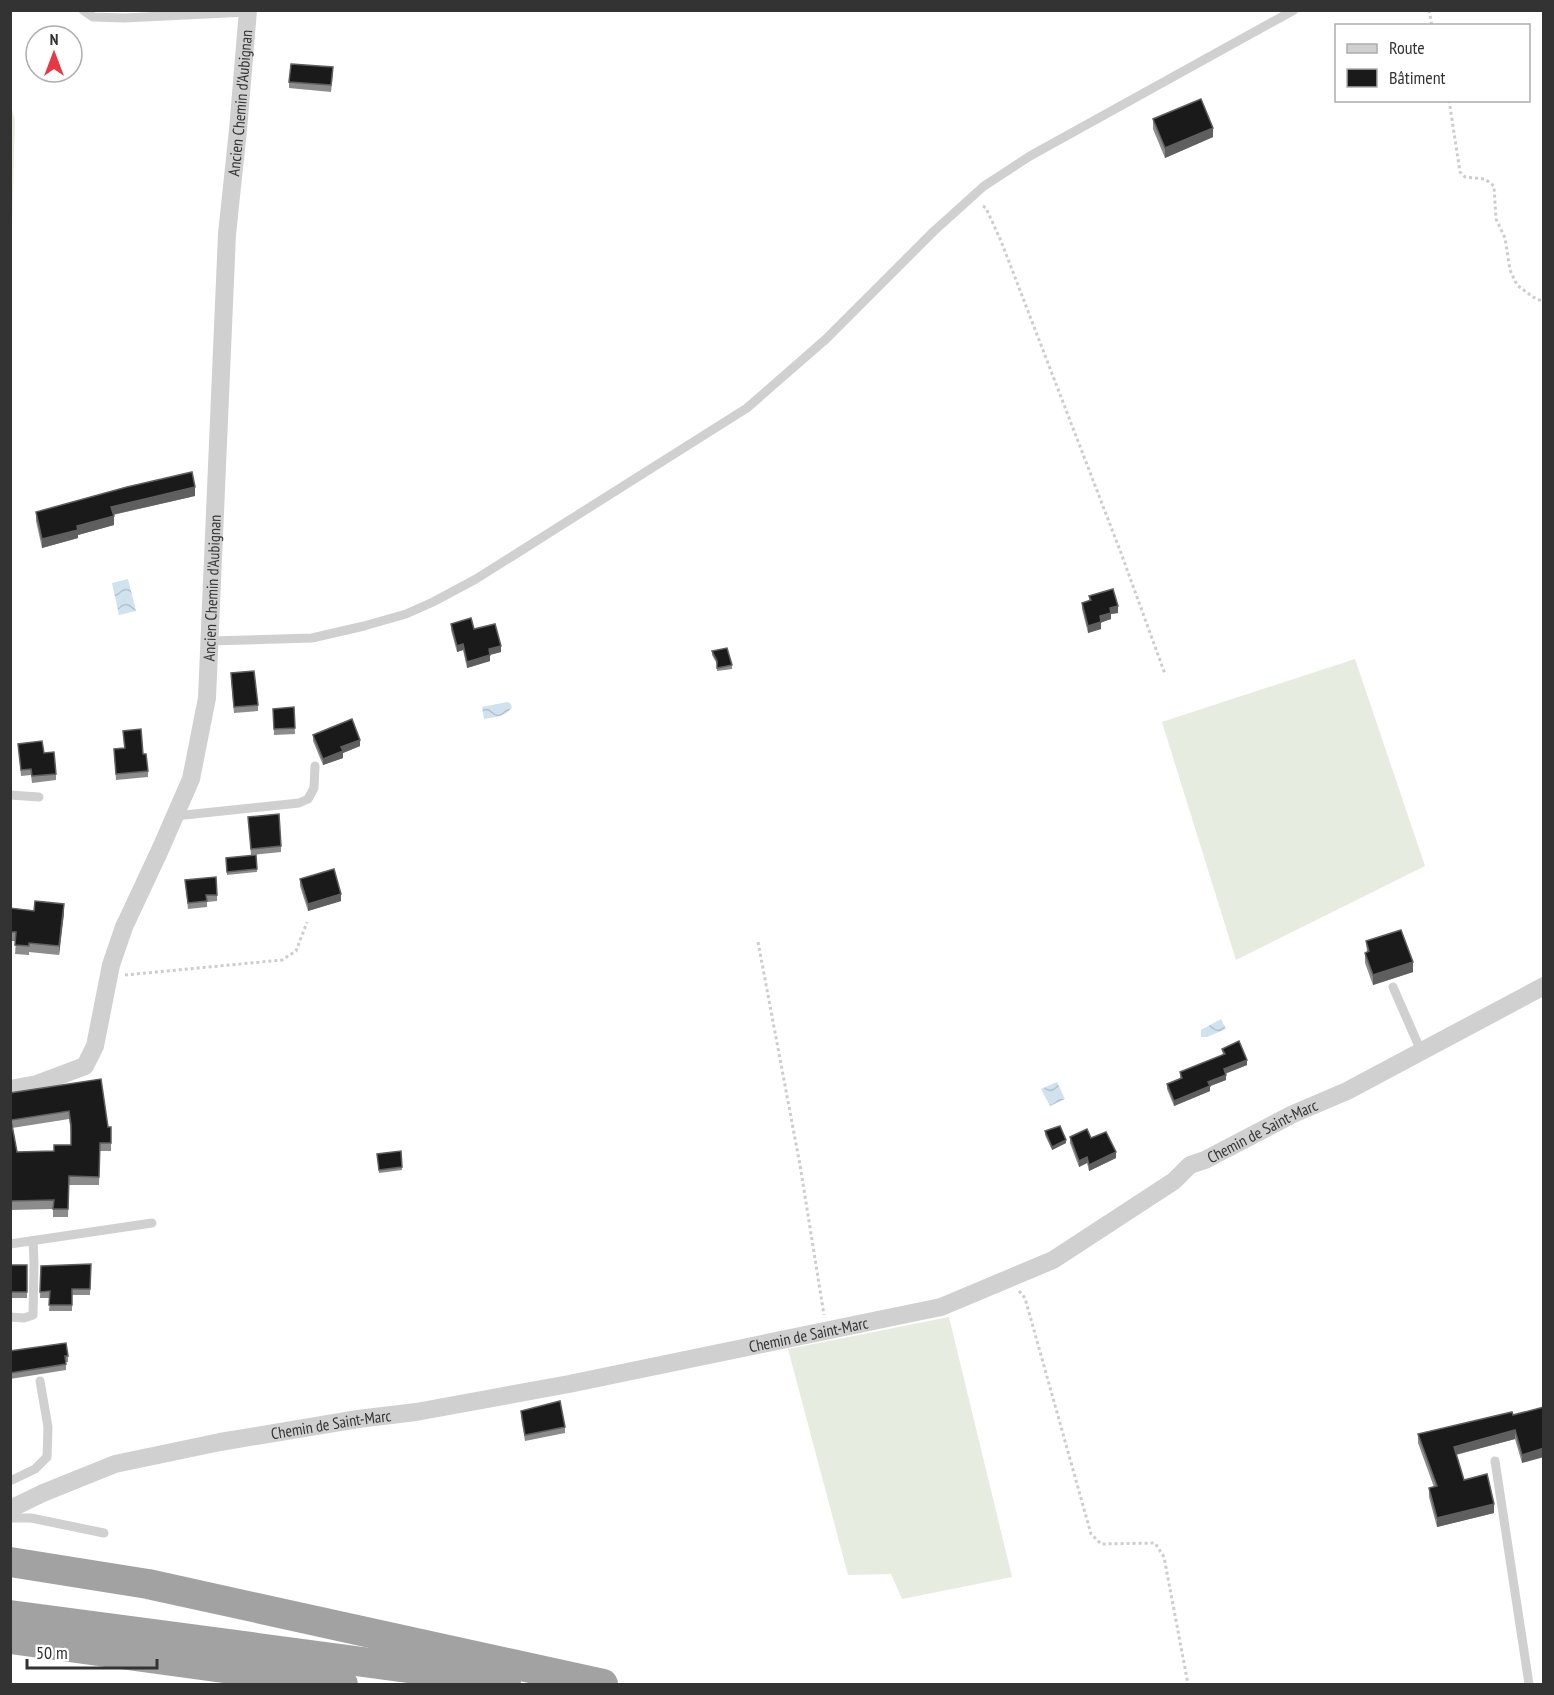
<svg xmlns="http://www.w3.org/2000/svg" width="1554" height="1695" font-family="'PT Sans Narrow',sans-serif">
	<style>
		.grass { fill: #e6ecdf }
		.water { fill: url(#water-waves) }
		.lines { fill: none; stroke-linecap: round; stroke-linejoin: round }
		.path { stroke: #cdcdcd; stroke-width: 3; stroke-dasharray: 3 3; stroke-linecap: butt }
		.service { stroke: #d0d0d0; stroke-width: 9 }
		.minor { stroke: #d0d0d0; stroke-width: 18 }
		.trunk { stroke: #a2a2a2; stroke-width: 30 }
		.wall { fill: #8c8c8c; fill-rule: evenodd }
		.shaded-wall { fill: #5f5f5f }
		.building { fill: #1a1a1a; stroke: #5f5f5f; stroke-width: 1.5; fill-rule: evenodd }
		.labels { text-anchor: middle; stroke-width: 6; stroke-linejoin: round; paint-order: stroke }
		.street-label { font-size: 16px; fill: #333; stroke: #fff }
	</style>
	<defs>
		<pattern id="water-waves" width="16" height="10" patternUnits="userSpaceOnUse" patternTransform="scale(1.5)"><rect width="16" height="10" fill="#cfe2ee"/><path d="M0 5q4-4 8 0t8 0" fill="none" stroke="#b2c2cd"/></pattern>
	</defs>
	<rect width="100%" height="100%" fill="#fff"/>
	<g class="grass">
		<polygon points="10,103 15,120 12,228 11,228"/>
		<polygon points="1355,659 1425,866 1236,960 1162,722"/>
		<polygon points="949,1317 1012,1577 902,1599 891,1574 848,1575 788,1349"/>
	</g>
	<g class="water">
		<polygon points="128,579 136,611 119,615 112,583"/>
		<path d="M507,702L510,703L512,707C506,717 494,717 484,719L482,707Z"/>
		<polygon points="1221,1019 1226,1029 1207,1037 1201,1037 1201,1030"/>
		<polygon points="1057,1082 1065,1099 1050,1106 1041,1089"/>
	</g>
	<g class="lines">
		<g class="path">
			<polyline points="1429,10 1432,26"/>
			<polyline points="1449,100 1460,172 1465,177 1485,179 1494,186 1496,219 1505,238 1510,270 1517,285 1533,297 1544,302"/>
			<polyline points="983,206 986,208 1001,241 1121,553 1165,674"/>
			<polyline points="758,942 800,1165 824,1315"/>
			<polyline points="125,975 282,960 296,951 307,922"/>
			<polyline points="1019,1291 1025,1298 1091,1534 1101,1544 1155,1543 1164,1557 1188,1684"/>
		</g>
		<g class="service">
			<polyline points="83,10 93,17 124,18 247,12"/>
			<polyline points="209,641 312,638 364,626 406,614 433,602 476,579 747,408 826,339 934,231 984,186 1030,156 1294,10"/>
			<polyline points="10,795 39,797"/>
			<polyline points="175,816 299,803 308,799 314,788 315,766"/>
			<polyline points="1393,987 1421,1051"/>
			<polyline points="10,1244 152,1223"/>
			<polyline points="10,1317 24,1318 33,1315 34,1263 33,1241"/>
			<polyline points="1495,1461 1529,1684"/>
			<polyline points="10,1481 35,1469 47,1457 48,1427 40,1381"/>
			<polyline points="10,1518 31,1518 104,1533"/>
		</g>
		<g class="minor">
			<path id="s1" d="M10,1089L37,1084L85,1066L95,1046L111,965L124,927L160,850L191,779L207,698L227,234L238,130L248,10"/>
			<path id="s2" d="M10,1509L43,1493L115,1464L220,1442L358,1419L416,1412L569,1384L941,1307L1053,1260L1174,1181L1190,1165L1205,1160L1293,1114L1347,1091L1544,986"/>
		</g>
		<g class="trunk">
			<polyline points="10,1562 148,1584 603,1684"/>
			<path d="M10,1615C175,1638 341,1658 506,1681"/>
			<polyline points="10,1639 343,1684"/>
		</g>
	</g>
	<g class="wall">
		<polygon points="333,74 331,92 289,88 289,82"/>
		<polygon points="1153,119 1213,137 1165,158 1153,129"/>
		<polygon points="195,496 113,515 114,525 78,535 78,538 42,548 36,521 36,512"/>
		<polygon points="1089,596 1118,613 1111,614 1111,619 1101,622 1101,629 1088,633 1082,609 1082,603 1089,601"/>
		<polygon points="451,624 474,629 501,652 490,655 490,661 467,668 463,650 457,652 451,630"/>
		<polygon points="712,651 732,665 732,669 717,671 717,664 712,655"/>
		<polygon points="231,679 258,705 258,711 234,713"/>
		<polygon points="294,707 295,734 274,735 273,709"/>
		<polygon points="123,731 143,754 148,771 148,777 116,780 114,749 124,748"/>
		<polygon points="313,735 360,746 343,753 343,758 323,765 313,741"/>
		<polygon points="18,744 44,753 56,774 56,780 32,783 31,775 21,776"/>
		<polygon points="248,817 281,846 281,852 251,855"/>
		<polygon points="256,855 257,872 227,875 226,858"/>
		<polygon points="300,879 341,901 308,911 300,886"/>
		<polygon points="185,880 217,895 217,901 207,902 207,907 188,909"/>
		<polygon points="10,908 64,913 59,955 29,952 29,955 15,954 16,941 10,941"/>
		<polygon points="1366,941 1413,972 1373,985 1365,963 1365,953 1367,952"/>
		<polygon points="1222,1049 1247,1065 1225,1074 1226,1080 1210,1086 1210,1091 1174,1106 1167,1089 1167,1084 1180,1079 1180,1072 1223,1055"/>
		<path d="M101,1079L108,1127H111V1151H100L99,1185H69L68,1217H53V1209L10,1210V1093ZM69,1119L71,1133V1145L54,1151L17,1152L12,1128Z"/>
		<polygon points="1045,1131 1066,1143 1052,1150 1045,1135"/>
		<polygon points="1070,1137 1091,1138 1116,1158 1089,1171 1087,1163 1079,1167 1070,1143"/>
		<polygon points="401,1151 402,1170 379,1173 377,1154"/>
		<polygon points="91,1264 90,1295 72,1295 72,1311 49,1311 50,1298 40,1298 41,1266"/>
		<rect x="10" y="1265" width="17" height="33"/>
		<polygon points="10,1351 68,1356 68,1362 66,1362 66,1370 10,1379"/>
		<polygon points="1544,1407 1522,1463 1515,1439 1456,1455 1464,1480 1494,1513 1437,1527 1429,1497 1429,1488 1434,1487 1418,1443 1418,1434 1513,1415"/>
		<polygon points="521,1411 565,1427 565,1433 525,1441 521,1417"/>
	</g>
	<g class="shaded-wall">
		<polygon points="1213,128 1213,137 1165,158 1165,148"/>
		<polygon points="195,487 195,496 111,515 111,507"/>
		<polygon points="114,516 114,525 78,535 78,538 42,548 42,539 77,526"/>
		<polygon points="1118,606 1118,613 1111,614 1111,619 1100,623 1100,616 1110,608"/>
		<polygon points="1101,622 1101,629 1088,633 1088,626"/>
		<polygon points="463,644 463,650 457,652 457,646"/>
		<polygon points="501,646 501,652 489,655 489,649"/>
		<polygon points="490,655 490,661 467,668 467,662"/>
		<polygon points="360,740 360,746 343,753 343,758 323,765 323,759 341,747"/>
		<polygon points="341,894 341,901 308,911 308,904"/>
		<polygon points="64,904 64,913 59,955 59,946"/>
		<polygon points="1413,962 1413,972 1373,985 1373,975"/>
		<polygon points="1247,1060 1247,1065 1224,1074 1224,1069"/>
		<polygon points="1226,1075 1226,1080 1208,1087 1208,1082"/>
		<polygon points="1210,1086 1210,1091 1174,1106 1174,1101"/>
		<polygon points="1066,1140 1066,1143 1052,1150 1052,1147"/>
		<polygon points="1116,1152 1116,1158 1089,1171 1089,1165"/>
		<polygon points="1087,1157 1087,1163 1079,1167 1079,1161"/>
		<polygon points="1515,1430 1515,1439 1454,1455 1454,1447"/>
		<polygon points="1544,1448 1544,1457 1522,1463 1522,1455"/>
		<polygon points="1494,1504 1494,1513 1437,1527 1437,1518"/>
	</g>
	<g class="building">
		<polygon points="291,64 333,67 331,85 289,82"/>
		<polygon points="1201,99 1213,128 1165,148 1153,119"/>
		<polygon points="192,472 195,487 111,507 114,516 77,526 78,530 42,539 36,512 127,487"/>
		<polygon points="1113,589 1118,606 1110,608 1111,613 1100,616 1101,622 1088,626 1082,603 1091,600 1089,596"/>
		<polygon points="471,618 474,629 495,624 501,646 489,649 490,655 467,662 463,644 457,646 451,624"/>
		<polygon points="727,648 732,665 717,668 717,661 712,651"/>
		<polygon points="254,671 258,705 234,707 231,673"/>
		<polygon points="294,707 295,728 274,729 273,709"/>
		<polygon points="352,719 360,740 341,747 343,751 323,759 313,735"/>
		<polygon points="141,729 143,754 146,754 148,771 116,774 114,749 125,748 123,731"/>
		<polygon points="42,741 44,753 54,752 56,774 32,776 31,769 21,770 18,744"/>
		<polygon points="279,814 281,846 251,849 248,817"/>
		<polygon points="256,855 257,869 227,872 226,858"/>
		<polygon points="334,869 341,894 308,904 300,879"/>
		<polygon points="216,877 217,895 206,895 207,901 188,903 185,880"/>
		<polygon points="35,901 64,904 59,946 29,943 29,946 15,945 16,932 10,932 10,908 34,911"/>
		<polygon points="1401,930 1413,962 1373,975 1365,953 1369,951 1366,941"/>
		<polygon points="1239,1041 1247,1060 1224,1069 1226,1075 1208,1082 1210,1086 1174,1101 1167,1084 1182,1078 1180,1072 1225,1054 1222,1049"/>
		<path d="M101,1079L108,1127H111V1143H100L99,1177L69,1176L68,1209H53L54,1200L10,1201V1093ZM69,1111L71,1125V1145H54V1151L17,1152L11,1120Z"/>
		<polygon points="1060,1126 1066,1140 1052,1147 1045,1131"/>
		<polygon points="1087,1129 1091,1138 1106,1132 1116,1152 1089,1165 1087,1157 1079,1161 1070,1137"/>
		<polygon points="401,1151 402,1167 379,1170 377,1154"/>
		<polygon points="91,1264 90,1289 72,1289 72,1305 49,1305 50,1291 40,1292 41,1266"/>
		<rect x="10" y="1265" width="17" height="27"/>
		<polygon points="66,1343 68,1356 65,1356 66,1364 10,1373 10,1351"/>
		<polygon points="560,1401 565,1427 525,1435 521,1411"/>
		<polygon points="1544,1407 1544,1448 1522,1455 1515,1430 1454,1447 1464,1480 1487,1474 1494,1504 1437,1518 1429,1488 1437,1486 1418,1434 1512,1412 1513,1415"/>
	</g>
	<g class="labels">
		<g class="street-label">
			<text dy="6" stroke="none"><textPath href="#s1" startOffset="1065">Ancien Chemin d'Aubignan</textPath></text>
			<text dy="6" stroke="none"><textPath href="#s1" startOffset="579">Ancien Chemin d'Aubignan</textPath></text>
			<text dy="6" stroke="none"><textPath href="#s2" startOffset="1324">Chemin de Saint-Marc</textPath></text>
			<text dy="6" stroke="none"><textPath href="#s2" startOffset="820">Chemin de Saint-Marc</textPath></text>
			<text dy="6" stroke="none"><textPath href="#s2" startOffset="334">Chemin de Saint-Marc</textPath></text>
		</g>
	</g>
	<rect width="1554" height="1695" fill="none" stroke="#333333" stroke-width="24"/>
	<rect x="1335" y="24" width="195" height="78" fill="#ffffff" stroke="#adadad" stroke-width="1.5"/>
	<rect x="1347" y="44" width="30" height="9" fill="#d0d0d0" stroke="#adadad" stroke-width="1.5"/>
	<text x="1389" y="54" font-size="18" fill="#333333">Route</text>
	<rect x="1347" y="69" width="30" height="18" fill="#1a1a1a" stroke="#adadad" stroke-width="1.5"/>
	<text x="1389" y="84" font-size="18" fill="#333333">Bâtiment</text>
	<g transform="translate(54 54)"><circle r="28" fill="#ffffff" stroke="#adadad" stroke-width="1.5"/>
	<path d="M0-4.5L10 22L0 15L-10 22Z" fill="#e63946"/>
	<text y="-9" font-size="16" font-weight="bold" text-anchor="middle" fill="#333333">N</text>
	</g>
	<path d="M27 1659v9h130v-9" fill="none" stroke="#333333" stroke-width="3"/>
	<text x="36" y="1659" font-size="18" fill="#333333" stroke="#ffffff" stroke-width="4.5" paint-order="stroke">50 m</text>
</svg>
